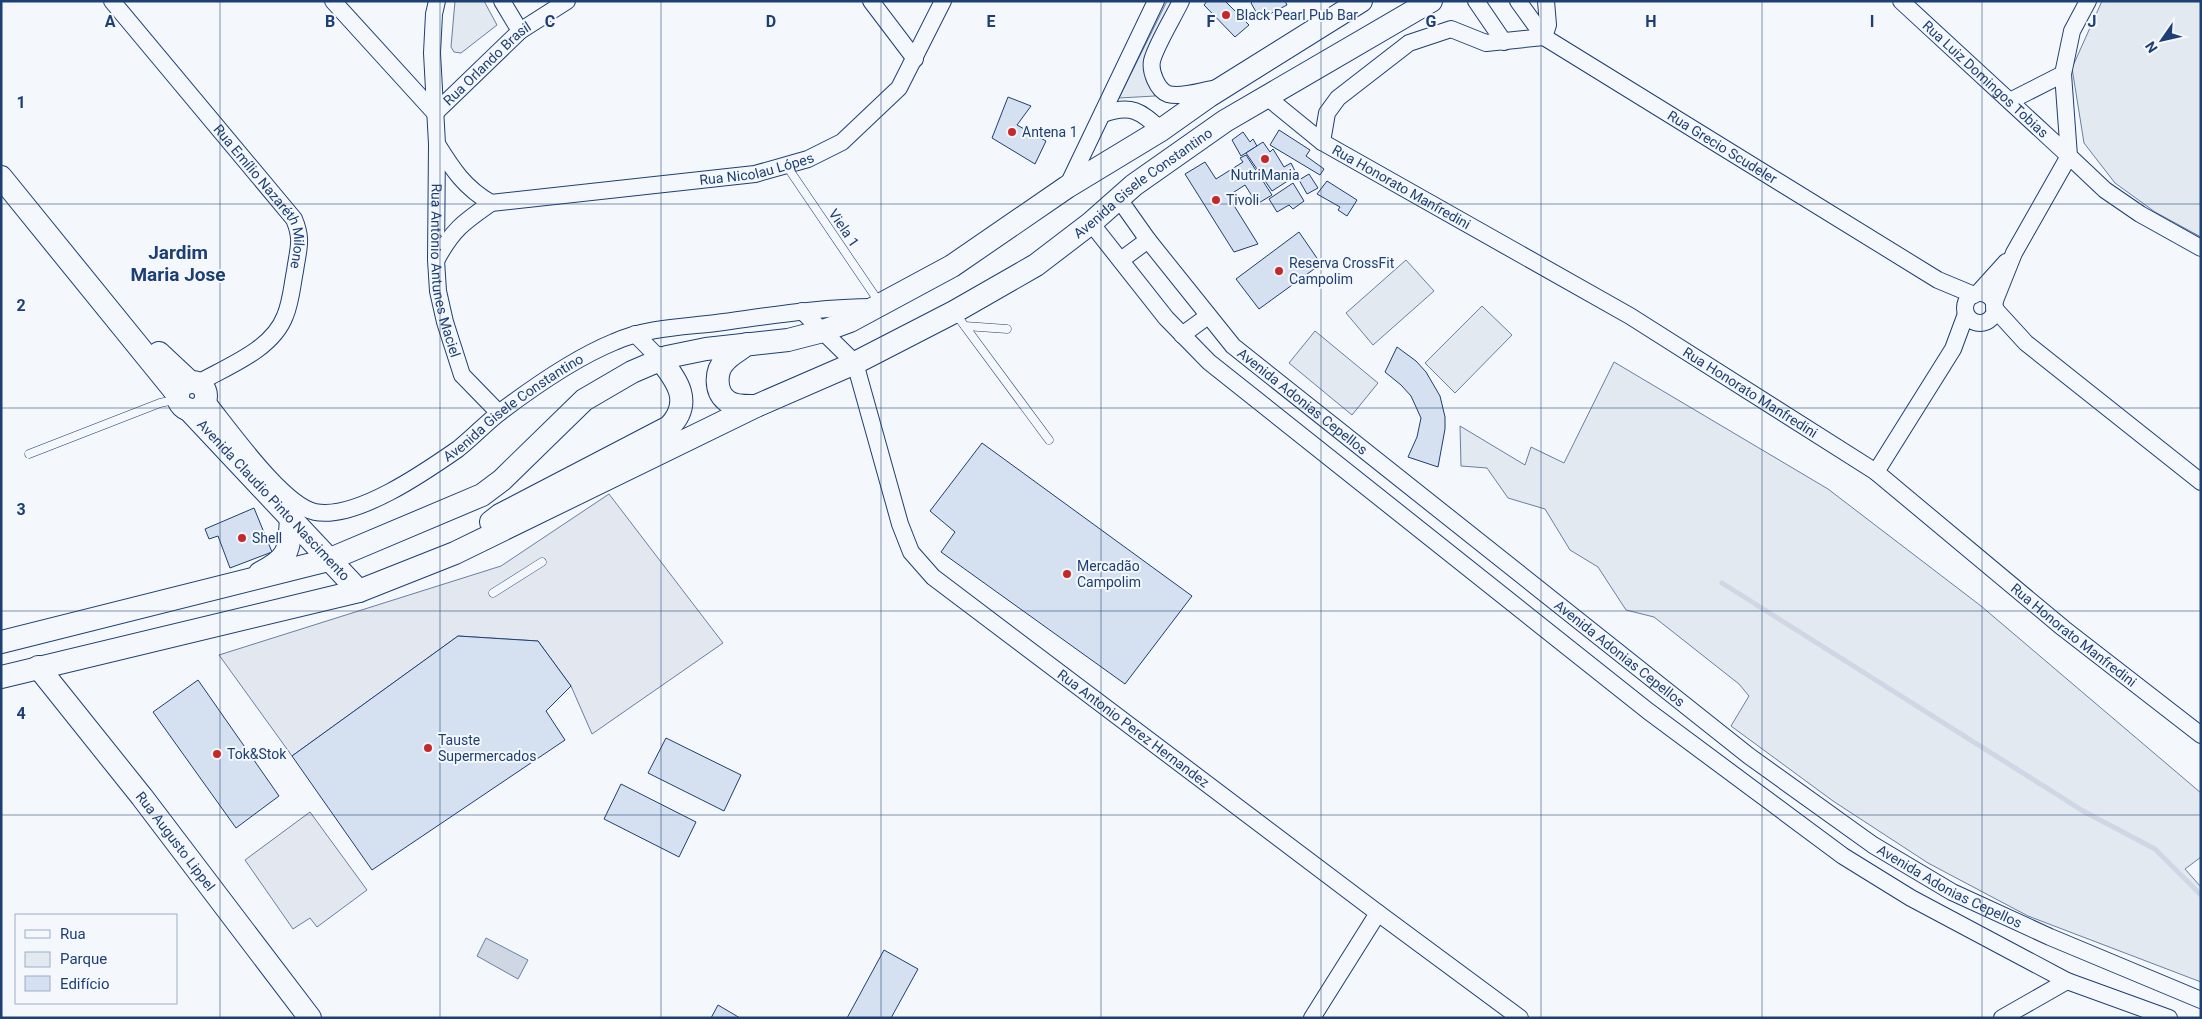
<svg xmlns="http://www.w3.org/2000/svg" width="2202" height="1019" font-family="Roboto,sans-serif">
	<style>
		.green { fill: #e3e9f0; stroke: #687fa3 }
		.parking { fill: #e3e8f0; stroke: #687fa3 }
		.water { fill: #cfd7e4; stroke: #687fa3 }
		.lines { fill: none; stroke-linecap: round; stroke-linejoin: round }
		.stream { stroke: #cfd7e4; stroke-width: 5 }
		.building { fill: #d5e0f0; stroke: #1d3f73 }
		.lane-casing { stroke: #1d3f73; stroke-width: 9 }
		.street-casing { stroke: #1d3f73; stroke-width: 18 }
		.secondary-casing { stroke: #1d3f73; stroke-width: 24 }
		.lane { stroke: #f4f7fb; stroke-width: 8 }
		.street { stroke: #f4f7fb; stroke-width: 16 }
		.secondary { stroke: #f4f7fb; stroke-width: 22 }
		.grid { fill: none; stroke: #1d3f73; stroke-width: 1; stroke-opacity: 0.55 }
		.poi-dot { fill: #c62828; stroke: #f4f7fb; stroke-width: 2 }
		.labels { text-anchor: middle; stroke-width: 4; stroke-linejoin: round; paint-order: stroke }
		.poi-label { font-size: 14px; fill: #1d3f73; stroke: #f4f7fb; text-anchor: start }
		.street-label { font-size: 14px; fill: #1d3f73; stroke: #f4f7fb }
		.district-label { font-size: 19px; font-weight: bold; fill: #1d3f73; stroke: #f4f7fb }
		.grid-label { font-size: 16px; text-anchor: middle; font-weight: bold; fill: #1d3f73; stroke: #f4f7fb; stroke-width: 4; stroke-linejoin: round; paint-order: stroke }
	</style>
	<rect width="100%" height="100%" fill="#f4f7fb"/>
	<g class="green">
		<polygon points="455,1 484,1 497,25 461,53 454,52 451,47"/>
		<polygon points="1167,1 1174,1 1147,78 1155,96 1119,98"/>
		<polygon points="2102,1 2201,1 2201,237 2155,212 2115,183 2084,143 2072,68"/>
		<polygon points="1406,260 1434,291 1373,345 1346,313"/>
		<polygon points="1482,306 1512,335 1455,393 1425,363"/>
		<polygon points="1315,331 1378,383 1352,415 1289,363"/>
		<polygon points="1614,362 1828,489 1981,606 2201,793 2201,857 2185,869 2201,887 2201,982 2028,916 1928,863 1833,801 1731,726 1749,696 1739,684 1654,617 1626,610 1598,567 1570,550 1545,509 1508,498 1487,468 1461,466 1460,426 1525,465 1531,447 1564,463"/>
	</g>
	<g class="parking">
		<polygon points="609,494 723,643 592,734 571,686 538,641 458,636 292,756 219,655 501,566"/>
		<polygon points="310,812 367,890 317,927 310,918 293,929 245,860"/>
	</g>
	<polygon class="water" points="486,938 528,960 518,979 477,956"/>
	<g class="lines">
		<polyline class="stream" points="1722,583 2083,811 2155,849 2201,895"/>
	</g>
	<g class="building">
		<polygon points="1207,1 1225,1 1249,25 1235,37 1204,5"/>
		<polygon points="1253,1 1285,1 1287,5 1260,19 1251,3"/>
		<polygon points="1008,97 1031,106 1017,125 1046,141 1035,164 992,138"/>
		<polygon points="1279,130 1310,150 1306,156 1324,169 1320,175 1270,145"/>
		<polygon points="1243,132 1250,142 1253,139 1257,146 1241,156 1232,140"/>
		<polygon points="1263,142 1270,152 1273,149 1284,167 1291,163 1297,175 1272,191 1246,153"/>
		<polygon points="1246,155 1272,195 1257,204 1245,185 1228,196 1258,244 1234,252 1185,174 1205,162 1216,179 1243,162 1240,158"/>
		<polygon points="1309,174 1318,188 1307,194 1299,180"/>
		<polygon points="1327,181 1357,200 1347,216 1338,210 1340,207 1317,194"/>
		<polygon points="1293,183 1304,201 1293,209 1289,205 1277,212 1269,199"/>
		<polygon points="1299,232 1321,264 1259,309 1236,279"/>
		<polygon points="1397,347 1416,361 1426,372 1440,396 1445,417 1445,429 1438,467 1408,457 1417,437 1421,418 1411,396 1401,385 1385,372"/>
		<polygon points="982,443 1192,596 1125,684 941,552 955,532 930,511"/>
		<polygon points="254,508 272,552 230,568 218,536 209,539 205,529"/>
		<polygon points="458,636 538,641 571,686 546,711 565,740 372,870 292,756"/>
		<polygon points="198,680 279,796 236,828 153,712"/>
		<polygon points="666,738 741,775 724,811 648,773"/>
		<polygon points="621,784 696,822 679,857 604,819"/>
		<polygon points="884,950 918,969 891,1018 847,1018"/>
		<polygon points="718,1005 740,1018 711,1018"/>
	</g>
	<g class="lines">
		<g class="lane-casing">
			<g id="lane">
				<polyline points="786,165 879,302"/>
				<polyline points="955,313 1049,440"/>
				<polyline points="965,326 1007,329"/>
				<polyline points="29,454 160,403 178,399"/>
				<polyline points="493,593 542,562"/>
			</g>
		</g>
		<g class="street-casing">
			<g id="street">
				<path id="s1" d="M112,1L294,219C303,240 298,249 295,271C292,286 291,302 285,316C272,350 228,366 198,383"/>
				<polyline points="333,1 435,113"/>
				<path id="s2" d="M437,1L434,14L432,53L437,144L436,260L438,291L445,322L462,375L499,413"/>
				<polyline points="502,1 520,31"/>
				<polyline points="871,1 915,59"/>
				<path d="M1181,1C1174,16 1155,47 1152,61C1150,71 1157,90 1168,94C1182,98 1203,90 1218,88"/>
				<polyline points="1476,1 1504,42"/>
				<path id="s3" d="M1518,1L1544,37L1938,280L1974,295"/>
				<path id="s4" d="M1901,1L2069,156L2014,253L1994,303"/>
				<polyline points="2088,1 2072,31 2063,74 2069,156 2105,190 2140,214 2201,248"/>
				<path id="s5" d="M1268,98L1322,142L1630,316L1876,472L2063,628L2201,735"/>
				<polyline points="2010,101 2063,74"/>
				<path id="s6" d="M435,113L520,31L567,1"/>
				<path d="M1103,114C1131,104 1141,111 1161,130"/>
				<polyline points="1322,142 1327,113 1338,98 1409,43 1451,29 1486,43 1544,37 1548,25 1546,1"/>
				<polyline points="1067,187 1156,1"/>
				<path id="s7" d="M1119,199L1148,240L1233,346L1749,756L1873,845L1952,892L2050,937L2201,1000"/>
				<path id="s8" d="M491,203L755,174L808,159L842,142L899,88L943,1"/>
				<polyline points="1091,223 1166,318 1209,362 1648,711 1843,856 1911,898 2067,981 2169,1018"/>
				<path d="M437,259C453,229 464,222 491,203C465,188 453,170 437,144"/>
				<polyline points="1121,260 1148,240"/>
				<polyline points="1978,293 2006,262"/>
				<circle cx="1980" cy="308" r="15"/>
				<polyline points="1994,308 2026,343 2201,482"/>
				<path id="s9" d="M802,311L855,363L900,524L911,552L933,577L1378,913L1520,1018"/>
				<polyline points="635,334 659,358"/>
				<polyline points="1182,335 1208,316"/>
				<path id="s10" d="M205,399C228,427 282,505 315,512C356,520 425,472 458,449C472,438 484,425 499,413C532,388 575,358 614,342C645,328 682,327 716,323C769,316 821,307 874,307"/>
				<polyline points="1876,472 1953,349 1966,314"/>
				<polyline points="1312,1018 1378,913"/>
				<polyline points="2002,1018 2067,981"/>
			</g>
		</g>
		<g class="secondary-casing">
			<g id="secondary">
				<polyline points="1,177 178,395"/>
				<path d="M747,344C740,350 731,354 725,361C715,371 715,391 726,400C733,407 747,406 756,406"/>
				<polyline points="159,353 190,382"/>
				<circle cx="192" cy="396" r="14"/>
				<path id="s11" d="M188,409L359,591"/>
				<path d="M491,522L500,515L669,427C693,403 678,381 659,358"/>
				<path d="M260,573C290,558 289,550 291,518"/>
				<polyline points="1,642 328,560 482,495 502,480 584,400 632,372 667,357 706,349 788,340 823,331 850,321 952,266 1067,187 1161,130 1209,96 1361,1"/>
				<path id="s12" d="M38,667L142,797L310,1018"/>
				<path id="s13" d="M1,677L359,591L455,553L756,406L855,363L954,312L1036,265L1091,223L1134,185L1225,121L1431,1"/>
			</g>
		</g>
		<use href="#lane" class="lane"/>
		<use href="#street" class="street"/>
		<use href="#secondary" class="secondary"/>
	</g>
	<path class="grid" d="M220,1V1018M440,1V1018M661,1V1018M881,1V1018M1101,1V1018M1321,1V1018M1541,1V1018M1762,1V1018M1982,1V1018M1,204H2201M1,408H2201M1,611H2201M1,815H2201"/>
	<g class="poi-dot">
		<circle cx="1226" cy="15" r="5"/>
		<circle cx="1012" cy="132" r="5"/>
		<circle cx="1265" cy="159" r="5"/>
		<circle cx="1216" cy="200" r="5"/>
		<circle cx="1279" cy="271" r="5"/>
		<circle cx="242" cy="538" r="5"/>
		<circle cx="1067" cy="574" r="5"/>
		<circle cx="428" cy="748" r="5"/>
		<circle cx="217" cy="754" r="5"/>
	</g>
	<g class="labels">
		<g class="poi-label">
			<text x="1236" y="20">Black Pearl Pub Bar</text>
			<text x="1022" y="137">Antena 1</text>
			<text x="1265" y="180" text-anchor="middle">NutriMania</text>
			<text x="1226" y="205">Tivoli</text>
			<text x="1289" y="268">Reserva CrossFit<tspan x="1289" dy="16">Campolim</tspan></text>
			<text x="252" y="543">Shell</text>
			<text x="1077" y="571">Mercadão<tspan x="1077" dy="16">Campolim</tspan></text>
			<text x="438" y="745">Tauste<tspan x="438" dy="16">Supermercados</tspan></text>
			<text x="227" y="759">Tok&amp;Stok</text>
		</g>
		<g class="street-label">
			<text dy="5" stroke="none"><textPath href="#s6" startOffset="72">Rua Orlando Brasil</textPath></text>
			<text dy="5" stroke="none"><textPath href="#s4" startOffset="115">Rua Luiz Domingos Tobias</textPath></text>
			<text dy="5" stroke="none"><textPath href="#s3" startOffset="254">Rua Grecio Scudeler</textPath></text>
			<text dy="5" stroke="none"><textPath href="#s8" startOffset="268">Rua Nicolau Lópes</textPath></text>
			<text dy="5" stroke="none"><textPath href="#s13" startOffset="1255">Avenida Gisele Constantino</textPath></text>
			<text dy="5" stroke="none"><textPath href="#s5" startOffset="161">Rua Honorato Manfredini</textPath></text>
			<text dy="5" stroke="none"><textPath href="#s1" startOffset="249">Rua Emílio Nazaréth Milone</textPath></text>
			<text transform="translate(844 228) rotate(56)" y="5">Viela 1</text>
			<text dy="5" stroke="none"><textPath href="#s2" startOffset="271">Rua Antônio Antunes Maciel</textPath></text>
			<text dy="5" stroke="none"><textPath href="#s5" startOffset="566">Rua Honorato Manfredini</textPath></text>
			<text dy="5" stroke="none"><textPath href="#s7" startOffset="275">Avenida Adonias Cepellos</textPath></text>
			<text dy="5" stroke="none"><textPath href="#s10" startOffset="388">Avenida Gisele Constantino</textPath></text>
			<text dy="5" stroke="none"><textPath href="#s11" startOffset="125">Avenida Claudio Pinto Nascimento</textPath></text>
			<text dy="5" stroke="none"><textPath href="#s5" startOffset="971">Rua Honorato Manfredini</textPath></text>
			<text dy="5" stroke="none"><textPath href="#s7" startOffset="680">Avenida Adonias Cepellos</textPath></text>
			<text dy="5" stroke="none"><textPath href="#s9" startOffset="556">Rua Antonio Perez Hernandez</textPath></text>
			<text dy="5" stroke="none"><textPath href="#s12" startOffset="222">Rua Augusto Lippel</textPath></text>
			<text dy="5" stroke="none"><textPath href="#s7" startOffset="1085">Avenida Adonias Cepellos</textPath></text>
		</g>
		<g class="district-label">
			<text x="178" y="259">Jardim<tspan x="178" dy="22">Maria Jose</tspan></text>
		</g>
	</g>
	<g class="grid-label">
		<text x="110" y="27">A</text>
		<text x="330" y="27">B</text>
		<text x="550" y="27">C</text>
		<text x="771" y="27">D</text>
		<text x="991" y="27">E</text>
		<text x="1211" y="27">F</text>
		<text x="1431" y="27">G</text>
		<text x="1651" y="27">H</text>
		<text x="1872" y="27">I</text>
		<text x="2092" y="27">J</text>
		<text x="21" y="108">1</text>
		<text x="21" y="311">2</text>
		<text x="21" y="515">3</text>
		<text x="21" y="719">4</text>
	</g>
	<rect width="2202" height="1019" fill="none" stroke="#1d3f73" stroke-width="5"/>
	<rect x="15" y="914" width="162" height="90" fill="#f4f7fb" stroke="#9eadc5"/>
	<rect x="25" y="930" width="25" height="8" fill="#f4f7fb" stroke="#9eadc5"/>
	<text x="60" y="939" font-size="15" fill="#1d3f73">Rua</text>
	<rect x="25" y="952" width="25" height="15" fill="#e3e9f0" stroke="#9eadc5"/>
	<text x="60" y="964" font-size="15" fill="#1d3f73">Parque</text>
	<rect x="25" y="976" width="25" height="15" fill="#d5e0f0" stroke="#9eadc5"/>
	<text x="60" y="989" font-size="15" fill="#1d3f73">Edifício</text>
	<g transform="translate(2162 40) rotate(236)" stroke="#f4f7fb" stroke-width="4" paint-order="stroke">
	<path d="M0-4L9 19L0 12L-9 19Z" fill="#1d3f73"/>
	<text y="-8" font-size="14" font-weight="bold" text-anchor="middle" fill="#1d3f73">N</text>
	</g>
</svg>
